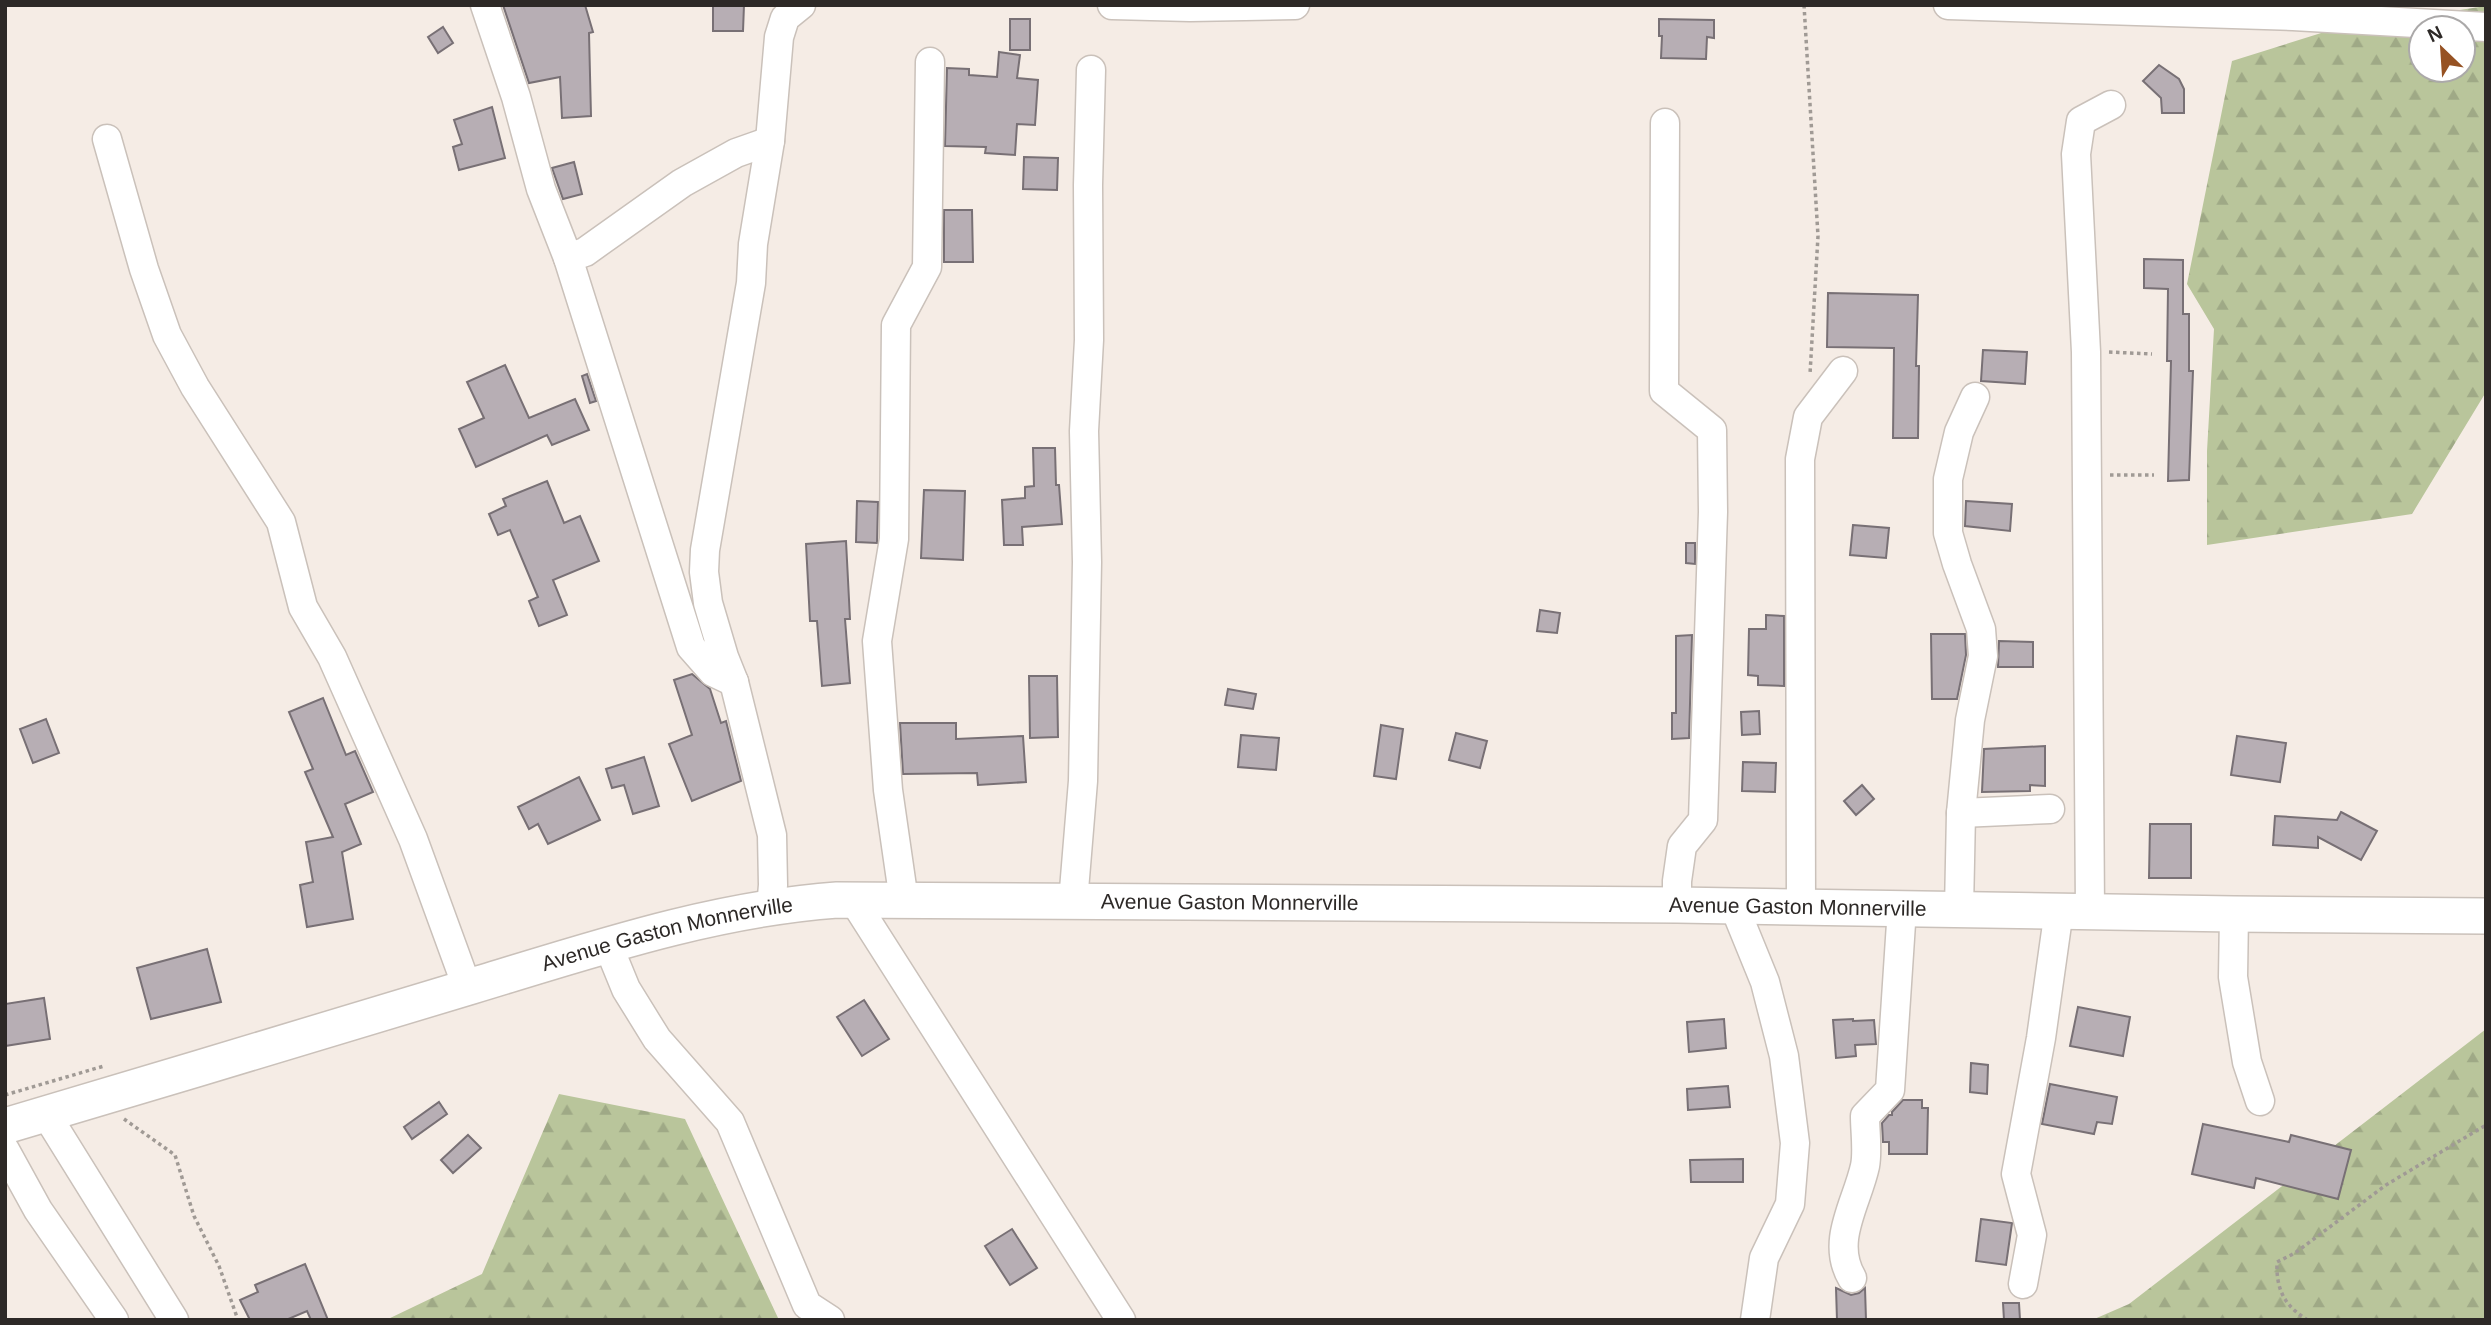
<svg xmlns="http://www.w3.org/2000/svg" width="2491" height="1325" font-family="Arial,sans-serif">
	<style>
		.forest { fill: url(#forest-firs); fill-rule: evenodd }
		.building { fill: #b7aeb4; stroke: #787075; stroke-width: 2 }
		.lines { fill: none; stroke-linecap: round; stroke-linejoin: round }
		.minor-casing { stroke: #cac1ba; stroke-width: 31 }
		.major-casing { stroke: #cac1ba; stroke-width: 38 }
		.path { stroke: #a09a95; stroke-width: 3.5; stroke-dasharray: 3.5 3.5; stroke-linecap: butt }
		.minor { stroke: #fff; stroke-width: 28 }
		.major { stroke: #fff; stroke-width: 35 }
		.labels { text-anchor: middle; stroke-width: 6; stroke-linejoin: round; paint-order: stroke }
		.street-label { font-size: 21px; fill: #2d2927; stroke: #fff }
	</style>
	<defs>
		<pattern id="forest-firs" width="22" height="20" patternUnits="userSpaceOnUse" patternTransform="scale(1.75)"><rect width="22" height="20" fill="#b9c59b"/><path d="M5 1l3.5 6h-7zM16 11l3.5 6h-7z" fill="#9fa986"/></pattern>
	</defs>
	<rect width="100%" height="100%" fill="#f5ece5"/>
	<g class="forest">
		<path d="M2486,6V392L2412,514L2207,545V451L2214,329L2187,284L2232,61L2334,29ZM2421,28H2463V70H2421Z"/>
		<polygon points="2486,1029 2486,1320 2092,1320 2129,1304"/>
		<polygon points="559,1094 685,1119 779,1320 386,1320 482,1274"/>
	</g>
	<g class="building">
		<polygon points="503,5 585,5 593,32 589,33 591,116 562,118 560,77 529,83"/>
		<polygon points="713,5 744,5 743,31 713,31"/>
		<rect x="1010" y="19" width="20" height="31"/>
		<polygon points="1659,19 1714,20 1714,38 1707,37 1706,59 1661,58 1662,36 1659,36"/>
		<polygon points="443,27 453,43 438,53 428,37"/>
		<polygon points="999,52 1020,55 1017,78 1038,80 1035,125 1017,124 1015,155 985,153 986,147 945,146 947,68 969,69 969,75 997,77"/>
		<polygon points="2159,65 2179,79 2184,89 2184,113 2162,113 2161,98 2143,81"/>
		<polygon points="492,107 505,158 459,170 453,147 462,144 454,120"/>
		<polygon points="1024,157 1058,158 1057,190 1023,189"/>
		<polygon points="574,162 582,194 563,199 552,168"/>
		<polygon points="944,210 972,210 973,262 944,262"/>
		<polygon points="2144,259 2183,260 2183,314 2189,314 2189,371 2193,371 2189,480 2168,481 2171,361 2167,361 2168,289 2144,288"/>
		<polygon points="1828,293 1918,295 1916,366 1919,366 1918,438 1893,438 1894,348 1827,347"/>
		<polygon points="1983,350 2027,352 2025,384 1981,381"/>
		<polygon points="505,365 529,418 575,399 589,430 552,445 547,435 476,467 459,429 484,418 467,382"/>
		<polygon points="587,374 596,401 590,403 582,376"/>
		<polygon points="1033,448 1055,448 1056,485 1059,485 1062,524 1022,527 1023,545 1004,545 1002,500 1025,498 1025,487 1034,486"/>
		<polygon points="547,481 564,523 580,516 599,561 553,580 567,615 539,626 529,601 538,597 510,530 498,535 489,514 506,506 503,499"/>
		<polygon points="924,490 965,491 963,560 921,558"/>
		<polygon points="857,501 878,502 877,543 856,542"/>
		<polygon points="1966,501 2012,504 2010,531 1965,526"/>
		<polygon points="1853,525 1889,528 1886,558 1850,555"/>
		<polygon points="846,541 850,619 845,619 850,683 822,686 817,621 810,621 806,544"/>
		<polygon points="1686,543 1695,543 1695,564 1686,563"/>
		<polygon points="1540,610 1560,613 1557,633 1537,631"/>
		<polygon points="1766,615 1784,616 1784,686 1758,685 1758,676 1748,675 1749,629 1766,629"/>
		<polygon points="1931,634 1965,634 1966,655 1957,699 1932,699"/>
		<polygon points="1692,635 1689,738 1672,739 1672,713 1676,713 1676,636"/>
		<polygon points="1999,641 2033,642 2033,667 1998,667"/>
		<polygon points="692,674 710,689 721,723 726,721 741,781 692,801 669,744 692,735 674,680"/>
		<polygon points="1029,676 1057,676 1058,737 1030,738"/>
		<polygon points="1228,689 1256,694 1253,709 1225,705"/>
		<polygon points="323,698 346,755 355,751 373,792 345,804 361,844 342,852 353,919 307,927 300,885 313,882 306,842 333,837 305,772 313,769 289,712"/>
		<polygon points="1759,711 1760,734 1742,735 1741,712"/>
		<polygon points="46,719 59,753 33,763 20,729"/>
		<polygon points="900,723 956,723 956,739 1023,736 1026,782 978,785 977,773 903,774"/>
		<polygon points="1381,725 1403,729 1396,779 1374,776"/>
		<polygon points="1456,733 1487,741 1480,768 1449,760"/>
		<polygon points="1241,735 1279,738 1276,770 1238,767"/>
		<polygon points="2237,736 2286,743 2280,782 2231,775"/>
		<polygon points="2045,746 2045,786 2030,785 2030,791 1982,792 1984,749"/>
		<polygon points="644,757 659,806 633,814 624,785 612,788 606,769"/>
		<polygon points="1743,762 1776,763 1775,792 1742,791"/>
		<polygon points="579,777 600,820 548,844 538,824 529,829 518,807"/>
		<polygon points="1862,785 1874,799 1856,815 1844,801"/>
		<polygon points="2341,812 2377,831 2361,860 2318,837 2318,848 2273,845 2275,816 2337,820"/>
		<polygon points="2150,824 2191,824 2191,878 2149,878"/>
		<polygon points="207,949 221,1002 151,1019 137,968"/>
		<polygon points="44,998 50,1039 5,1046 5,1004"/>
		<polygon points="864,1000 889,1039 862,1056 837,1017"/>
		<polygon points="2078,1007 2130,1017 2123,1056 2070,1046"/>
		<polygon points="1724,1019 1726,1048 1689,1052 1687,1022"/>
		<polygon points="1853,1019 1853,1021 1874,1020 1876,1044 1855,1045 1856,1056 1836,1058 1833,1020"/>
		<polygon points="1971,1063 1988,1065 1987,1094 1970,1092"/>
		<polygon points="2050,1084 2117,1097 2112,1124 2097,1122 2094,1134 2042,1124"/>
		<polygon points="1728,1086 1730,1107 1688,1110 1687,1089"/>
		<polygon points="1903,1100 1922,1100 1922,1108 1928,1108 1927,1154 1889,1154 1889,1142 1883,1142 1882,1123 1889,1115 1892,1115 1892,1112"/>
		<polygon points="439,1102 447,1114 412,1139 404,1127"/>
		<polygon points="2203,1124 2289,1142 2291,1135 2351,1150 2338,1199 2256,1178 2254,1188 2192,1174"/>
		<polygon points="468,1135 481,1148 453,1173 441,1160"/>
		<polygon points="1743,1159 1743,1182 1691,1182 1690,1160"/>
		<polygon points="1981,1219 2012,1223 2006,1265 1976,1261"/>
		<polygon points="1012,1229 1037,1268 1010,1285 985,1246"/>
		<polygon points="305,1264 328,1320 311,1320 307,1311 286,1320 250,1320 240,1300 258,1292 255,1285"/>
		<polygon points="1836,1288 1851,1295 1859,1293 1865,1288 1866,1320 1837,1320"/>
		<polygon points="2003,1303 2019,1303 2020,1320 2004,1320"/>
	</g>
	<g class="lines">
		<g class="minor-casing">
			<g id="minor">
				<polyline points="485,5 516,97 541,189 568,258 691,647 713,672 734,682"/>
				<polyline points="1112,5 1190,7 1295,5"/>
				<polyline points="1948,5 2293,16 2486,27"/>
				<polyline points="1665,123 1664,391 1712,430 1713,512 1703,820 1682,846 1677,881 1677,905"/>
				<polyline points="107,139 144,269 167,335 195,387 281,522 303,607 332,657 413,839 467,987"/>
				<polyline points="568,258 585,252 682,183 736,153 770,141"/>
				<polyline points="1961,813 2050,809"/>
				<polyline points="854,901 1121,1320"/>
				<polyline points="904,901 888,790 877,641 894,539 896,325 927,267 930,62"/>
				<polyline points="1073,902 1083,781 1087,562 1084,431 1089,340 1088,185 1091,70"/>
				<polyline points="1734,906 1765,982 1784,1056 1795,1143 1790,1204 1764,1258 1755,1320"/>
				<polyline points="1801,907 1800,459 1808,417 1843,371"/>
				<polyline points="771,908 773,885 772,835 734,682 724,657 708,603 704,572 705,550 751,283 753,244 770,141 779,37 785,18 801,5"/>
				<polyline points="1959,909 1961,813 1970,720 1983,656 1981,629 1957,564 1948,533 1948,479 1959,432 1975,397"/>
				<polyline points="2090,911 2086,352 2076,154 2081,121 2111,105"/>
				<polyline points="2234,914 2233,977 2247,1062 2260,1101"/>
				<polyline points="608,945 626,989 657,1039 730,1122 807,1305 830,1320"/>
				<polyline points="46,1114 174,1320"/>
				<polyline points="5,1150 38,1210 114,1320"/>
				<path d="M1852,1278C1830,1241 1857,1203 1865,1166C1868,1151 1865,1132 1865,1116L1890,1090L1902,908"/>
				<polyline points="2023,1284 2032,1235 2016,1174 2041,1038 2059,910"/>
			</g>
		</g>
		<g class="major-casing">
			<g id="major">
				<path id="s1" d="M5,1126C161,1080 316,1033 472,986C591,950 712,909 837,900L1677,905L2234,914L2486,916"/>
			</g>
		</g>
		<g class="path">
			<polyline points="1804,5 1818,236 1810,374"/>
			<polyline points="2109,352 2152,354"/>
			<polyline points="2110,475 2154,475"/>
			<polyline points="5,1095 104,1066"/>
			<polyline points="124,1119 175,1155 194,1216 219,1266 238,1320"/>
			<path d="M2308,1320C2284,1306 2276,1289 2277,1262L2295,1253L2386,1185L2486,1125"/>
		</g>
		<use href="#minor" class="minor"/>
		<use href="#major" class="major"/>
	</g>
	<g class="labels">
		<g class="street-label">
			<text dy="7" stroke="none"><textPath href="#s1" startOffset="1256">Avenue Gaston Monnerville</textPath></text>
			<text dy="7" stroke="none"><textPath href="#s1" startOffset="1824">Avenue Gaston Monnerville</textPath></text>
			<text dy="7" stroke="none"><textPath href="#s1" startOffset="690">Avenue Gaston Monnerville</textPath></text>
		</g>
	</g>
	<rect width="2491" height="1325" fill="none" stroke="#2d2927" stroke-width="14"/>
	<g transform="translate(2442 49) rotate(335)"><circle r="33" fill="#ffffff" stroke="#aba9a9" stroke-width="2"/>
	<path d="M0-5L12 26L0 18L-12 26Z" fill="#965223"/>
	<text y="-10" font-size="19" font-weight="bold" text-anchor="middle" fill="#2d2927">N</text>
	</g>
</svg>
